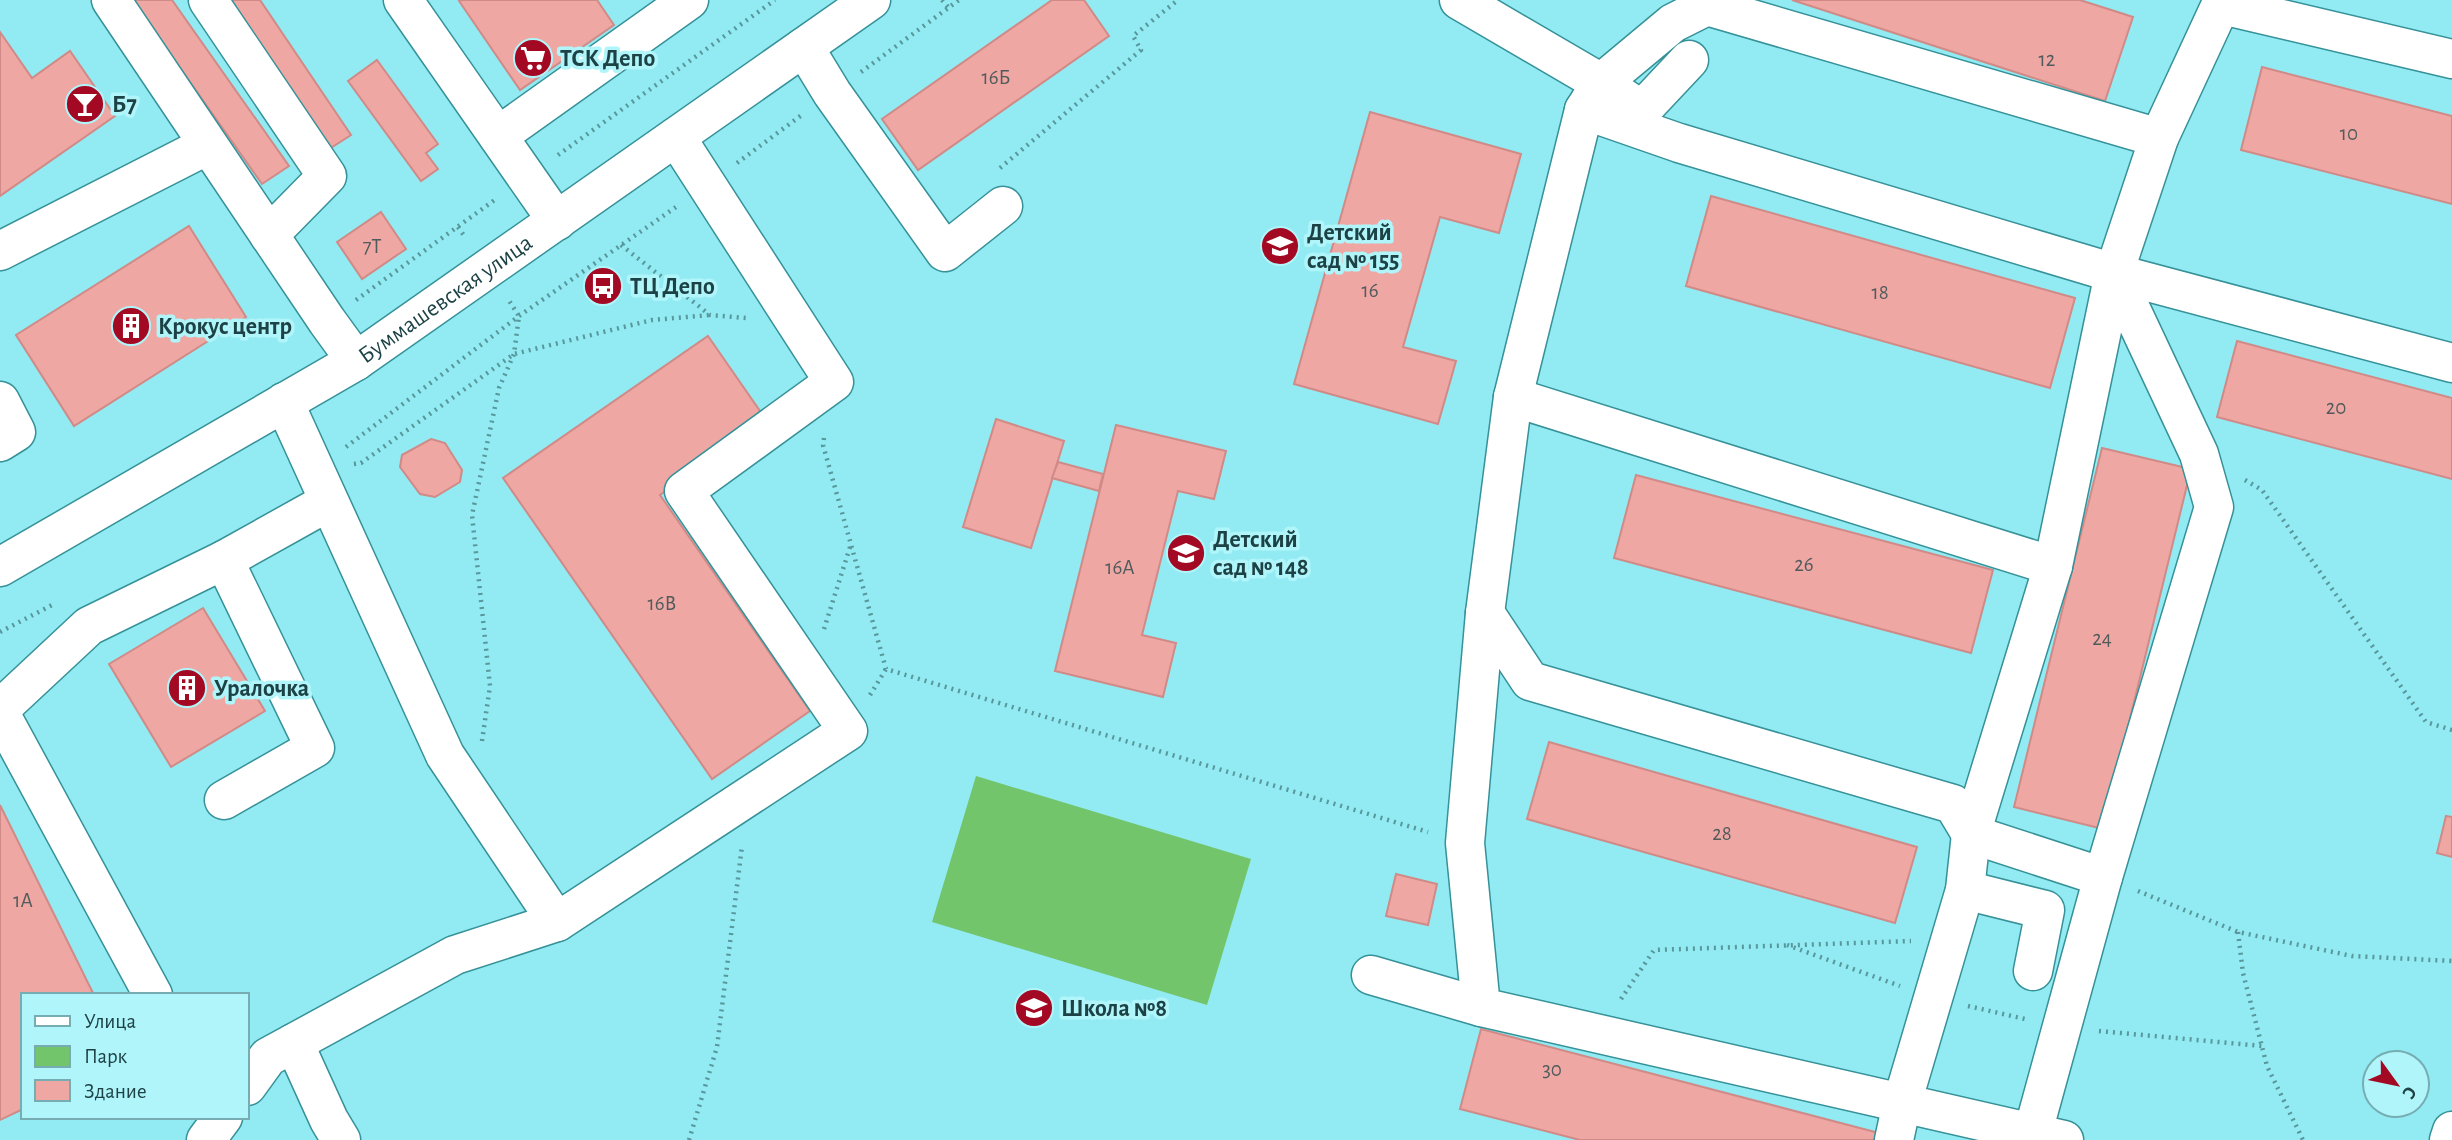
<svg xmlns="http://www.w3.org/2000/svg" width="2452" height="1140" font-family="'Alegreya Sans',sans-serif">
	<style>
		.green { fill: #73c56c }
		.building { fill: #eea7a3; stroke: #d08a87; stroke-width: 2 }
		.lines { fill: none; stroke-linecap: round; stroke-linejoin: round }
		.minor-casing { stroke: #369198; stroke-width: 41 }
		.path { stroke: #58979c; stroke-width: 4.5; stroke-dasharray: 2 5; stroke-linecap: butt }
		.minor { stroke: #fff; stroke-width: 38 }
		.labels { text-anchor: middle; stroke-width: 7; stroke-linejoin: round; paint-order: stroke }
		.number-label { font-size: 21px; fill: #515b5c }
		.poi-label { font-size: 24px; font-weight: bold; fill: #1d4245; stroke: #b0f5fa; text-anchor: start }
		.street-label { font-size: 24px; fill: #1d4245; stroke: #b0f5fa }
	</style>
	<rect width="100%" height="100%" fill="#92ebf2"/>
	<polygon class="green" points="976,776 1251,859 1207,1005 932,922"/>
	<g class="building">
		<polygon points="132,0 172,0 289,166 262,184"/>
		<polygon points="221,0 260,0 351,135 323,153"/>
		<polygon points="461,0 597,0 614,25 520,90 459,1"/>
		<polygon points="1052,0 1084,0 1109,36 918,170 882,119"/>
		<polygon points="1792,0 2080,0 2133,17 2105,101"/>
		<polygon points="0,32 32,78 70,51 115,116 0,196"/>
		<polygon points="377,60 438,144 426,153 438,169 421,181 348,81"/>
		<polygon points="2262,67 2452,116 2452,204 2241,150"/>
		<polygon points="1370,112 1521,154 1499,233 1440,217 1403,347 1456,361 1438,424 1294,384"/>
		<polygon points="1711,196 2075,298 2050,388 1686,286"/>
		<polygon points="381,212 406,249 362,279 337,242"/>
		<polygon points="189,226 246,317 74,426 16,335"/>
		<polygon points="708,336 767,421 660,495 810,711 712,779 503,478"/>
		<polygon points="2237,341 2452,398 2452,479 2217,417"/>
		<polygon points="996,419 1064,441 1031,548 963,527"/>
		<polygon points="1116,425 1226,451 1214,499 1178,491 1142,635 1176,643 1163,697 1055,671"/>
		<polygon points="431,439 445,443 462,470 460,482 435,497 420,494 400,467 402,455"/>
		<polygon points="2102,448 2191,469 2103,829 2014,807"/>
		<polygon points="1058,462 1103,474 1099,491 1052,478"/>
		<polygon points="1636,475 1993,570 1971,653 1614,558"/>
		<polygon points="203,608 265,711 171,767 109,664"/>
		<polygon points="1549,742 1917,847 1895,923 1527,819"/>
		<polygon points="0,805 94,995 23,995 23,1109 0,1120"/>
		<polygon points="2446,816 2452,817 2452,857 2437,853"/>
		<polygon points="1396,874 1437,884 1428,925 1386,916"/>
		<polygon points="1481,1029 1879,1133 1877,1140 1580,1140 1460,1109"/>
	</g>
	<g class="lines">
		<g class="minor-casing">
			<g id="minor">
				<polyline points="111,0 327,321 356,361"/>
				<polyline points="208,0 327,176 269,235"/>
				<polyline points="403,0 557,221"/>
				<polyline points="1459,0 1601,83 1584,110 1513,397 1485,613 1465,843 1481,1007 2064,1140"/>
				<polyline points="2222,5 2452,59"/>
				<polyline points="804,47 832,93 945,252 1003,206"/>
				<polyline points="1689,60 1642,110 1601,83 1673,23 1707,6 2159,138"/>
				<polyline points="1584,110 1679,143 2114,273 2452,363"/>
				<polyline points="498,136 689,0"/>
				<polyline points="0,251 208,145"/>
				<polyline points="1513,397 2053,566"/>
				<polyline points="0,401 16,432 0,442"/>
				<polyline points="224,560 315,748 224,800"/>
				<path id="s1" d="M0,567L356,361L871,0"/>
				<polyline points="1485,613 1530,681 1953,804 1971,834 2103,877"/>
				<polyline points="0,709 89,626 224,560 328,502"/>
				<polyline points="0,713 153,995"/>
				<polyline points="1965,890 2045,910 2033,971"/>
				<polyline points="557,922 848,731 684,491 834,382 676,137"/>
				<polyline points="1371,975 1481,1007"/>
				<polyline points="294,1043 329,1120 341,1140"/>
				<polyline points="247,1086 268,1057 455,955 557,922 445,755 284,402"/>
				<polyline points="2033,1132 2103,877 2214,507 2199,454 2114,273"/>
				<polyline points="206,1140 223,1117"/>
				<polyline points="1894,1140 1902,1103 1965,890 1971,834 2053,566 2114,273 2159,138 2223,0"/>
				<polyline points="2449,1140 2452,1131"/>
			</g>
		</g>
		<g class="path">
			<polyline points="942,0 948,7"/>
			<polyline points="861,72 959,0"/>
			<polyline points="558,155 775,0"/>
			<polyline points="737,163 803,114"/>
			<polyline points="1000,168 1141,50 1133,36 1178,0"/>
			<polyline points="458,227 465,237"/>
			<polyline points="621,245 710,315 746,318"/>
			<polyline points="356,300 496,199"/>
			<polyline points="824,438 823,445 886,669 1428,832"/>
			<polyline points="346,447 519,316 676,207"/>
			<polyline points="354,464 361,463 514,354 652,320 710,315"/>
			<polyline points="2245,480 2262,490 2426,722 2452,730"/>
			<polyline points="824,629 851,544"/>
			<polyline points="0,632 52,605"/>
			<polyline points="870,695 886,669"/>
			<polyline points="482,741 490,686 472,515 499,388 514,354 519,316 508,299"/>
			<polyline points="2138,891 2238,932 2352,956 2452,961"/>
			<polyline points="2238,932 2243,973 2267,1066 2303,1140"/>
			<polyline points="1787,945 1900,986"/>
			<polyline points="1621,999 1654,950 1911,941"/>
			<polyline points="1968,1006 2025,1019"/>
			<polyline points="2099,1031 2262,1046"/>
			<polyline points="689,1140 717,1047 742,846"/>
		</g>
		<use href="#minor" class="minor"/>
	</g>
	<defs>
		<g id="supermarket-disc" transform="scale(2.0125)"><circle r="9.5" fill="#a40923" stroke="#b0f5fa"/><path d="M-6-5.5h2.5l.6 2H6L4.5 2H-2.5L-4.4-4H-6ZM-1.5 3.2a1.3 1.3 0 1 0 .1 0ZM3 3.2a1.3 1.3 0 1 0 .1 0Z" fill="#fff"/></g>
		<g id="bar-disc" transform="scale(2.0125)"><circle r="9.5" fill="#a40923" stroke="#b0f5fa"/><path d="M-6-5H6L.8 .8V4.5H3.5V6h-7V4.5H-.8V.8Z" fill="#fff"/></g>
		<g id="school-disc" transform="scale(2.0125)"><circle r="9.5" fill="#a40923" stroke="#b0f5fa"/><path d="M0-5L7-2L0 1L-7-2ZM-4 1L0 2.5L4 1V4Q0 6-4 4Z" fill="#fff"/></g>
		<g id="bus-disc" transform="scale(2.0125)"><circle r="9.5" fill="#a40923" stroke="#b0f5fa"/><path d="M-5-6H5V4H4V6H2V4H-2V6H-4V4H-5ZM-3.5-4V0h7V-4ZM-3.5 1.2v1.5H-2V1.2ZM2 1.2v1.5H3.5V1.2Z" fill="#fff"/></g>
		<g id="building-disc" transform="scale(2.0125)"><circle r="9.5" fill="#a40923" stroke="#b0f5fa"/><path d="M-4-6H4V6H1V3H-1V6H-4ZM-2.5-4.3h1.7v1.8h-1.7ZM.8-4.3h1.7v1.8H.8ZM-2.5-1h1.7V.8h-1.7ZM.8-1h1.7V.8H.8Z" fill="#fff"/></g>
	</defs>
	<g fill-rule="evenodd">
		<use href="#supermarket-disc" x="533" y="58"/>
		<use href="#bar-disc" x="85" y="104"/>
		<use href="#school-disc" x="1280" y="246"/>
		<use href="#bus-disc" x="603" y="286"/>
		<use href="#building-disc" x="131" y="326"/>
		<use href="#school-disc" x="1186" y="553"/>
		<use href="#building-disc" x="187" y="688"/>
		<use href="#school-disc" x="1034" y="1008"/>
	</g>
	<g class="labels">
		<g class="number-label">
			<text x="2047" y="66">12</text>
			<text x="996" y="84">16Б</text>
			<text x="2349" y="140">10</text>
			<text x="372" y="253">7Т</text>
			<text x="1370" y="297">16</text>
			<text x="1880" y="299">18</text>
			<text x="2336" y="414">20</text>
			<text x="1804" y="571">26</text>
			<text x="1120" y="574">16А</text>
			<text x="662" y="610">16В</text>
			<text x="2102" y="645">24</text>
			<text x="1722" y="840">28</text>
			<text x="23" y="907">1А</text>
			<text x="1552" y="1076">30</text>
		</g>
		<g class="poi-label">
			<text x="560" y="66">ТСК Депо</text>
			<text x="112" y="112">Б7</text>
			<text x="1307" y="240">Детский<tspan x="1307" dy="28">сад № 155</tspan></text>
			<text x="630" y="294">ТЦ Депо</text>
			<text x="158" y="334">Крокус центр</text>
			<text x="1213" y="547">Детский<tspan x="1213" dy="28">сад № 148</tspan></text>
			<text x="214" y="696">Уралочка</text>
			<text x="1061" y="1016">Школа №8</text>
		</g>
		<g class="street-label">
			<text dy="8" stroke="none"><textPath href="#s1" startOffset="520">Буммашевская улица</textPath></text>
		</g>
	</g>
	<rect x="21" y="993" width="228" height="126" fill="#b0f5fa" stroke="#75adb2" stroke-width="2"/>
	<rect x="35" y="1016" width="35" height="10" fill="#ffffff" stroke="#75adb2" stroke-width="2"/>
	<text x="84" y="1028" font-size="21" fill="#1d4245">Улица</text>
	<rect x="35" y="1046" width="35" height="21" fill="#73c56c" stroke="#75adb2" stroke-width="2"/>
	<text x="84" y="1063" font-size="21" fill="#1d4245">Парк</text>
	<rect x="35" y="1080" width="35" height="21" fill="#eea7a3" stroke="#75adb2" stroke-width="2"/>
	<text x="84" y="1098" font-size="21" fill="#1d4245">Здание</text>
	<g transform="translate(2396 1084) rotate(123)"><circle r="33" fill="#b0f5fa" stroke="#75adb2" stroke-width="2"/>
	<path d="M0-5L12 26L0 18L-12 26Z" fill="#a40923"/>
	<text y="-10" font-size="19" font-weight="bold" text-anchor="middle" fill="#1d4245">С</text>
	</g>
</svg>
